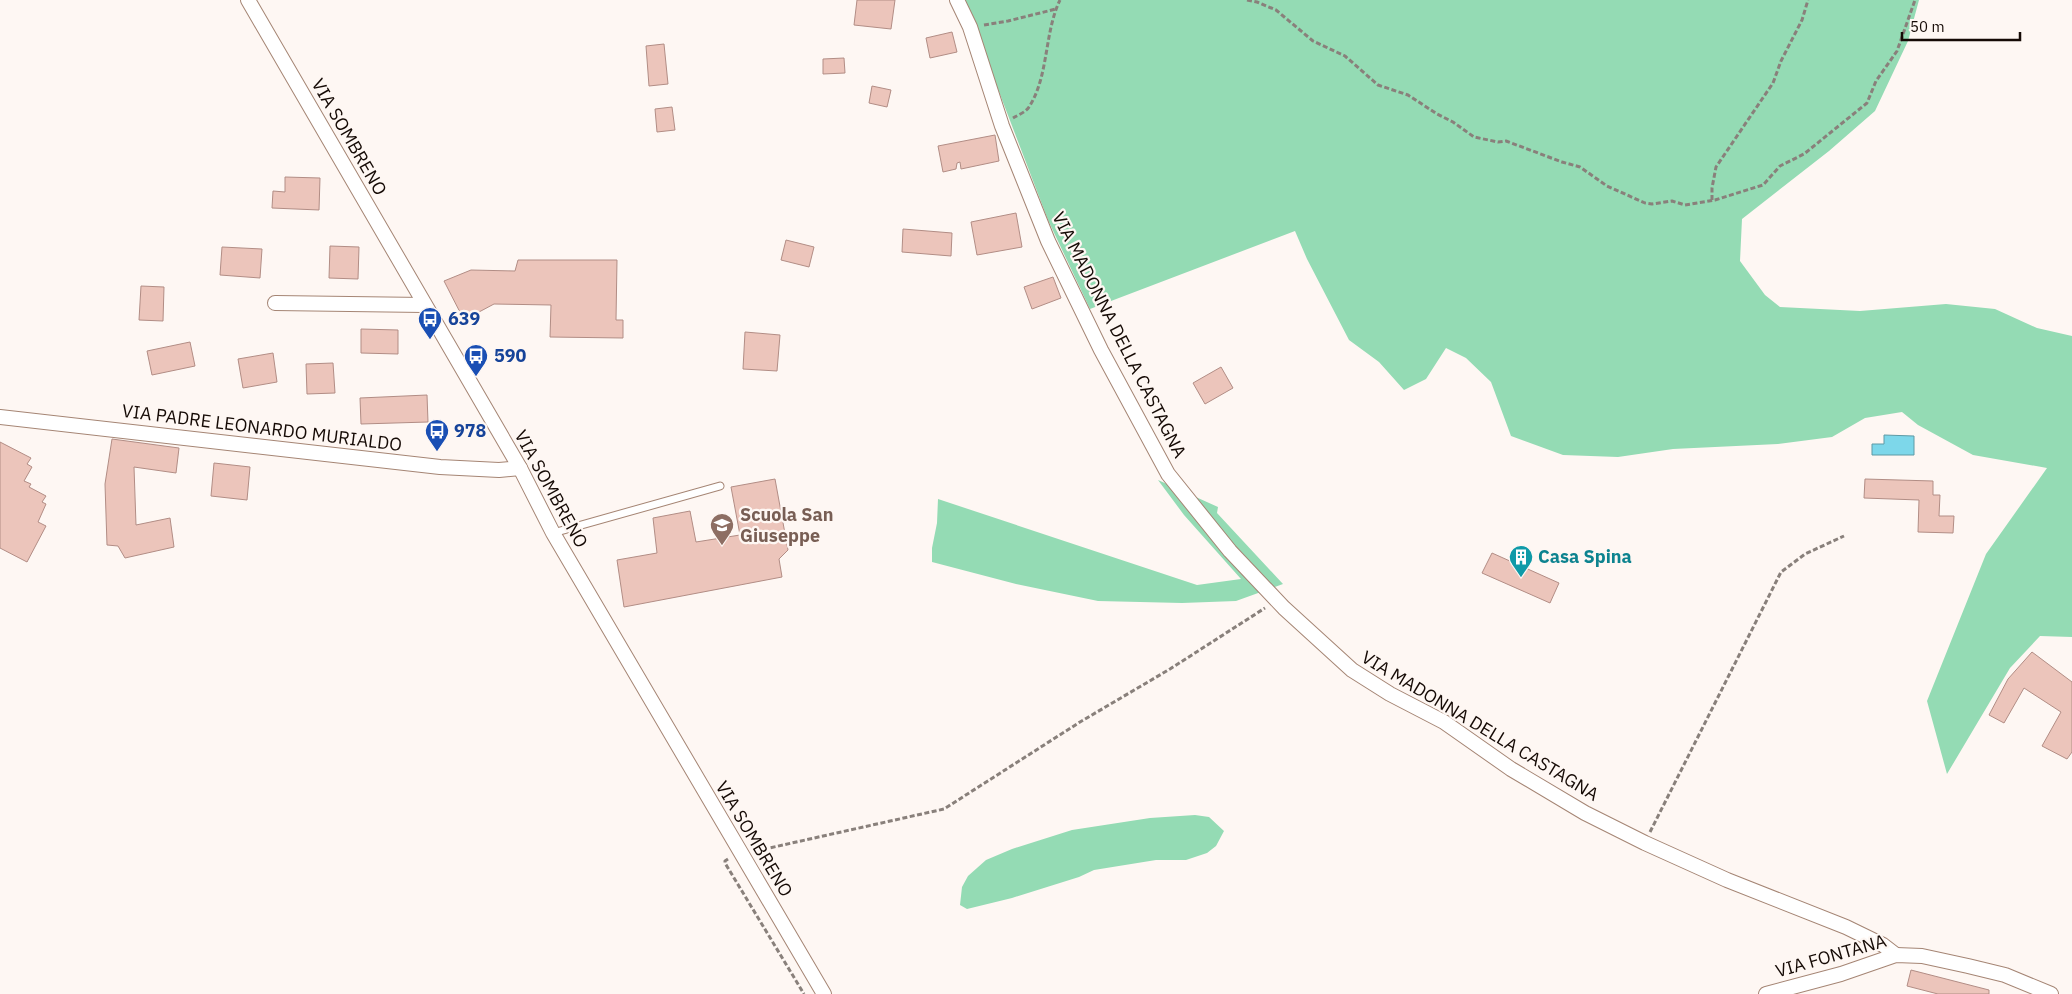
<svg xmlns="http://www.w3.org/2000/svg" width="2072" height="994" font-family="'IBM Plex Sans',sans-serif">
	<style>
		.forest { fill: #94dbb4 }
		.water { fill: #7dd7ea; stroke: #5e9aa5 }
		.building { fill: #ecc5bb; stroke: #b28d85 }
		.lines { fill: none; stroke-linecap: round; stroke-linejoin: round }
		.lane-casing { stroke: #a58574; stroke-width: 9 }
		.street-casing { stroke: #a58574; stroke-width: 16 }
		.path { stroke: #89807b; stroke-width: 3; stroke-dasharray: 5 2.5; stroke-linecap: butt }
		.lane { stroke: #fff; stroke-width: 7 }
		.street { stroke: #fff; stroke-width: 14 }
		.labels { text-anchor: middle; stroke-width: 4.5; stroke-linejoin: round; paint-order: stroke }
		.street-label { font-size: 18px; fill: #150a05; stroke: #fef7f3 }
		.transit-label { font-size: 18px; font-weight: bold; fill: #164399; stroke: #fef7f3; text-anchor: start }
		.education-label { font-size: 18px; font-weight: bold; fill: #785e54; stroke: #fef7f3; text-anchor: start }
		.culture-label { font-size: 18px; font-weight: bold; fill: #0d838f; stroke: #fef7f3; text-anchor: start }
	</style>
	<rect width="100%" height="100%" fill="#fef7f3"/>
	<g class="forest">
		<polygon points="964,0 1919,0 1908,41 1875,111 1829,151 1742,219 1740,261 1765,295 1780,307 1860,311 1946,304 1995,309 2037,328 2072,336 2072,637 2040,636 2010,668 1947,774 1927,701 1986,554 2047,468 1973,455 1918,425 1902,412 1865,418 1832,437 1778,444 1673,449 1618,457 1563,455 1511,436 1491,382 1466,358 1446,348 1426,379 1404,390 1379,362 1349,340 1307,259 1295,231 1090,309 1048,220"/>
		<polygon points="1158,480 1218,507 1217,513 1283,584 1236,601 1182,603 1098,601 1016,584 932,562 932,548 937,523 938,499 1197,585 1241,579 1184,515"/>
		<polygon points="1195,815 1209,817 1224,831 1216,846 1207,853 1186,860 1156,860 1094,870 1079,877 1012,898 967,909 960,905 962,887 968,876 986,860 1012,849 1072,830 1150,818"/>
	</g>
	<polygon class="water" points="1884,435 1914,436 1914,455 1872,455 1872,444 1884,444"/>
	<g class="building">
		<polygon points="857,0 895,0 891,29 854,25"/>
		<polygon points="952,32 957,52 930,58 926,38"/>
		<polygon points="664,44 668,84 649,86 646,46"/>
		<polygon points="844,58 845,73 823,74 823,59"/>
		<polygon points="872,86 891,90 887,107 869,103"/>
		<polygon points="672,107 675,130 657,132 655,109"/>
		<polygon points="995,135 999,161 961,169 960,162 957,163 956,169 943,172 938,146"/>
		<polygon points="285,177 320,178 319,210 272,208 273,191 285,192"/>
		<polygon points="1016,213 1022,247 977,255 971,222"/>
		<polygon points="903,229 952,233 951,256 902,252"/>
		<polygon points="786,240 814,247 809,267 781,260"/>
		<polygon points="330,246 359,247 358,279 329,278"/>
		<polygon points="222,247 262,249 260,278 220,275"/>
		<polygon points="518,260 617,260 616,320 623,320 623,338 550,337 551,305 494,304 464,320 444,281 471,270 515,271"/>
		<polygon points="1053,277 1061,298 1032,309 1024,287"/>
		<polygon points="141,286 164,287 163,321 139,320"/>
		<polygon points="361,329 398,330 398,354 361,353"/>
		<polygon points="745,332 780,335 777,371 743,369"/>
		<polygon points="190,342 195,366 152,375 147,351"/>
		<polygon points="273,353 277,382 243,388 238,359"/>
		<polygon points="333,363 335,393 307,394 306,364"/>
		<polygon points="1221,367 1233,388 1205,404 1193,383"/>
		<polygon points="427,395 428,422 361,424 360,398"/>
		<polygon points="112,439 179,448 176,473 134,467 136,525 170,518 174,547 125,558 118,546 107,545 105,484"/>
		<polygon points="0,442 31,458 27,464 32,467 24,481 31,484 29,487 46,496 42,502 46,504 38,522 46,526 27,562 0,548"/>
		<polygon points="214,463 250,467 247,500 211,496"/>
		<polygon points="775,479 788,550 779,559 782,577 624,607 617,560 657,553 653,518 690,511 696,542 740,535 731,487"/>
		<polygon points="1865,479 1933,481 1933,495 1940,495 1939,516 1954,516 1953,533 1918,532 1919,500 1864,498"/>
		<polygon points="1492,553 1559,583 1550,603 1482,573"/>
		<polygon points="2032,652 2072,682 2072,752 2067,759 2042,746 2061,712 2024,688 2004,723 1989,715 2008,679"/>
		<polygon points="1911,970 1989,990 1989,994 1938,994 1907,986"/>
	</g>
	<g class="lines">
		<g class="lane-casing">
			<polyline id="lane" points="553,533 720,486"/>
		</g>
		<g class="street-casing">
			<g id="street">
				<polyline points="248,0 520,468 553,533 824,994"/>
				<polyline points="957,0 970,27 1002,126 1048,241 1101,350 1168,474 1230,551 1284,608 1352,670 1390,694 1444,722 1511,769 1585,813 1645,843 1727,880 1846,927 1883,945 1896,955"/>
				<polyline points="275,303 424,305"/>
				<polyline points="0,417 440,467 499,470 520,468"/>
				<polyline points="1766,994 1841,974 1896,955 1922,956 1968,966 2005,975 2051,994"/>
			</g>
		</g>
		<g class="path">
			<polyline points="1247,0 1257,2 1276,10 1313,41 1345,56 1378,85 1408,95 1437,114 1453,122 1474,137 1498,142 1506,141 1562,162 1580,167 1607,186 1645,203 1652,204 1672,201 1685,205 1715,200 1763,185 1780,166 1804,154 1867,103 1876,81 1897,51 1915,0"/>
			<polyline points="984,25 1008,21 1056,9"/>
			<path d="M1013,118C1018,115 1026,112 1029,107C1049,76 1044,33 1060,0"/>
			<polyline points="1712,200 1712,188 1716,167 1773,83 1781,61 1802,20 1808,0"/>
			<polyline points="1650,832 1781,572 1805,554 1844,536"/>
			<polyline points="756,851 944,809 1080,722 1170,669 1265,608"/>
			<polyline points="728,859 725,861 725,863 804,994"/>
		</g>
		<use href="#lane" class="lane"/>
		<use href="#street" class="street"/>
	</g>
	<defs>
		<g id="bus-pin" transform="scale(1.25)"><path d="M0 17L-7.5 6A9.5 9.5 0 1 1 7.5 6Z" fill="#1a4fb4" stroke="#fef7f3"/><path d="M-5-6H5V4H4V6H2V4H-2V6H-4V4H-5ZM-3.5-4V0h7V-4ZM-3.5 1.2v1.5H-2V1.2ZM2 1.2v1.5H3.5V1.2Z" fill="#fff"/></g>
		<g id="school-pin" transform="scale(1.25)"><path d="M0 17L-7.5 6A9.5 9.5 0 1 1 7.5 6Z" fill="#8d6e63" stroke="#fef7f3"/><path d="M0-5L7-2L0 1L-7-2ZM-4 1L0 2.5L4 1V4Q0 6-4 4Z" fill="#fff"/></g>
		<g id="building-pin" transform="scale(1.25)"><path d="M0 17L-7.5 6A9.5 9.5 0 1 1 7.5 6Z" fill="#0f9aa8" stroke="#fef7f3"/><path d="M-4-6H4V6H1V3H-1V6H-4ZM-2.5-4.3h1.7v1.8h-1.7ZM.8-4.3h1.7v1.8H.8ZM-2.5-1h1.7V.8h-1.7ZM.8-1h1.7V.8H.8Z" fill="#fff"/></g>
	</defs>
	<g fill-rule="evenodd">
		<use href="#bus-pin" x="430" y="319"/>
		<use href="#bus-pin" x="476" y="356"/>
		<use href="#bus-pin" x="437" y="431"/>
		<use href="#school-pin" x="722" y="525"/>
		<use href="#building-pin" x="1521" y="557"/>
	</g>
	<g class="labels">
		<g class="street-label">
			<text transform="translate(349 137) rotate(60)" y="6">VIA SOMBRENO</text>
			<text transform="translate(1119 335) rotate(63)" y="6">VIA MADONNA DELLA CASTAGNA</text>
			<text transform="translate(262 428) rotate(7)" y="6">VIA PADRE LEONARDO MURIALDO</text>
			<text transform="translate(551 489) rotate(61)" y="6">VIA SOMBRENO</text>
			<text transform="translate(1480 726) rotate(31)" y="6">VIA MADONNA DELLA CASTAGNA</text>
			<text transform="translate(754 839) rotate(59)" y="6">VIA SOMBRENO</text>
			<text transform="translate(1831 956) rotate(-16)" y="6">VIA FONTANA</text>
		</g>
		<g class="transit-label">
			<text x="448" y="325">639</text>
			<text x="494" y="362">590</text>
			<text x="454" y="437">978</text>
		</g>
		<g class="education-label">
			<text x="740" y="521">Scuola San<tspan x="740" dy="21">Giuseppe</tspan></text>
		</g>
		<g class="culture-label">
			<text x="1538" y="563">Casa Spina</text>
		</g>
	</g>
	<path d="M1902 32v8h118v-8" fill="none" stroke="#150a05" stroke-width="2.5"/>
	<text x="1910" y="32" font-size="15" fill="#150a05" stroke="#fef7f3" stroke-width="4" paint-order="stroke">50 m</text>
</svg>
